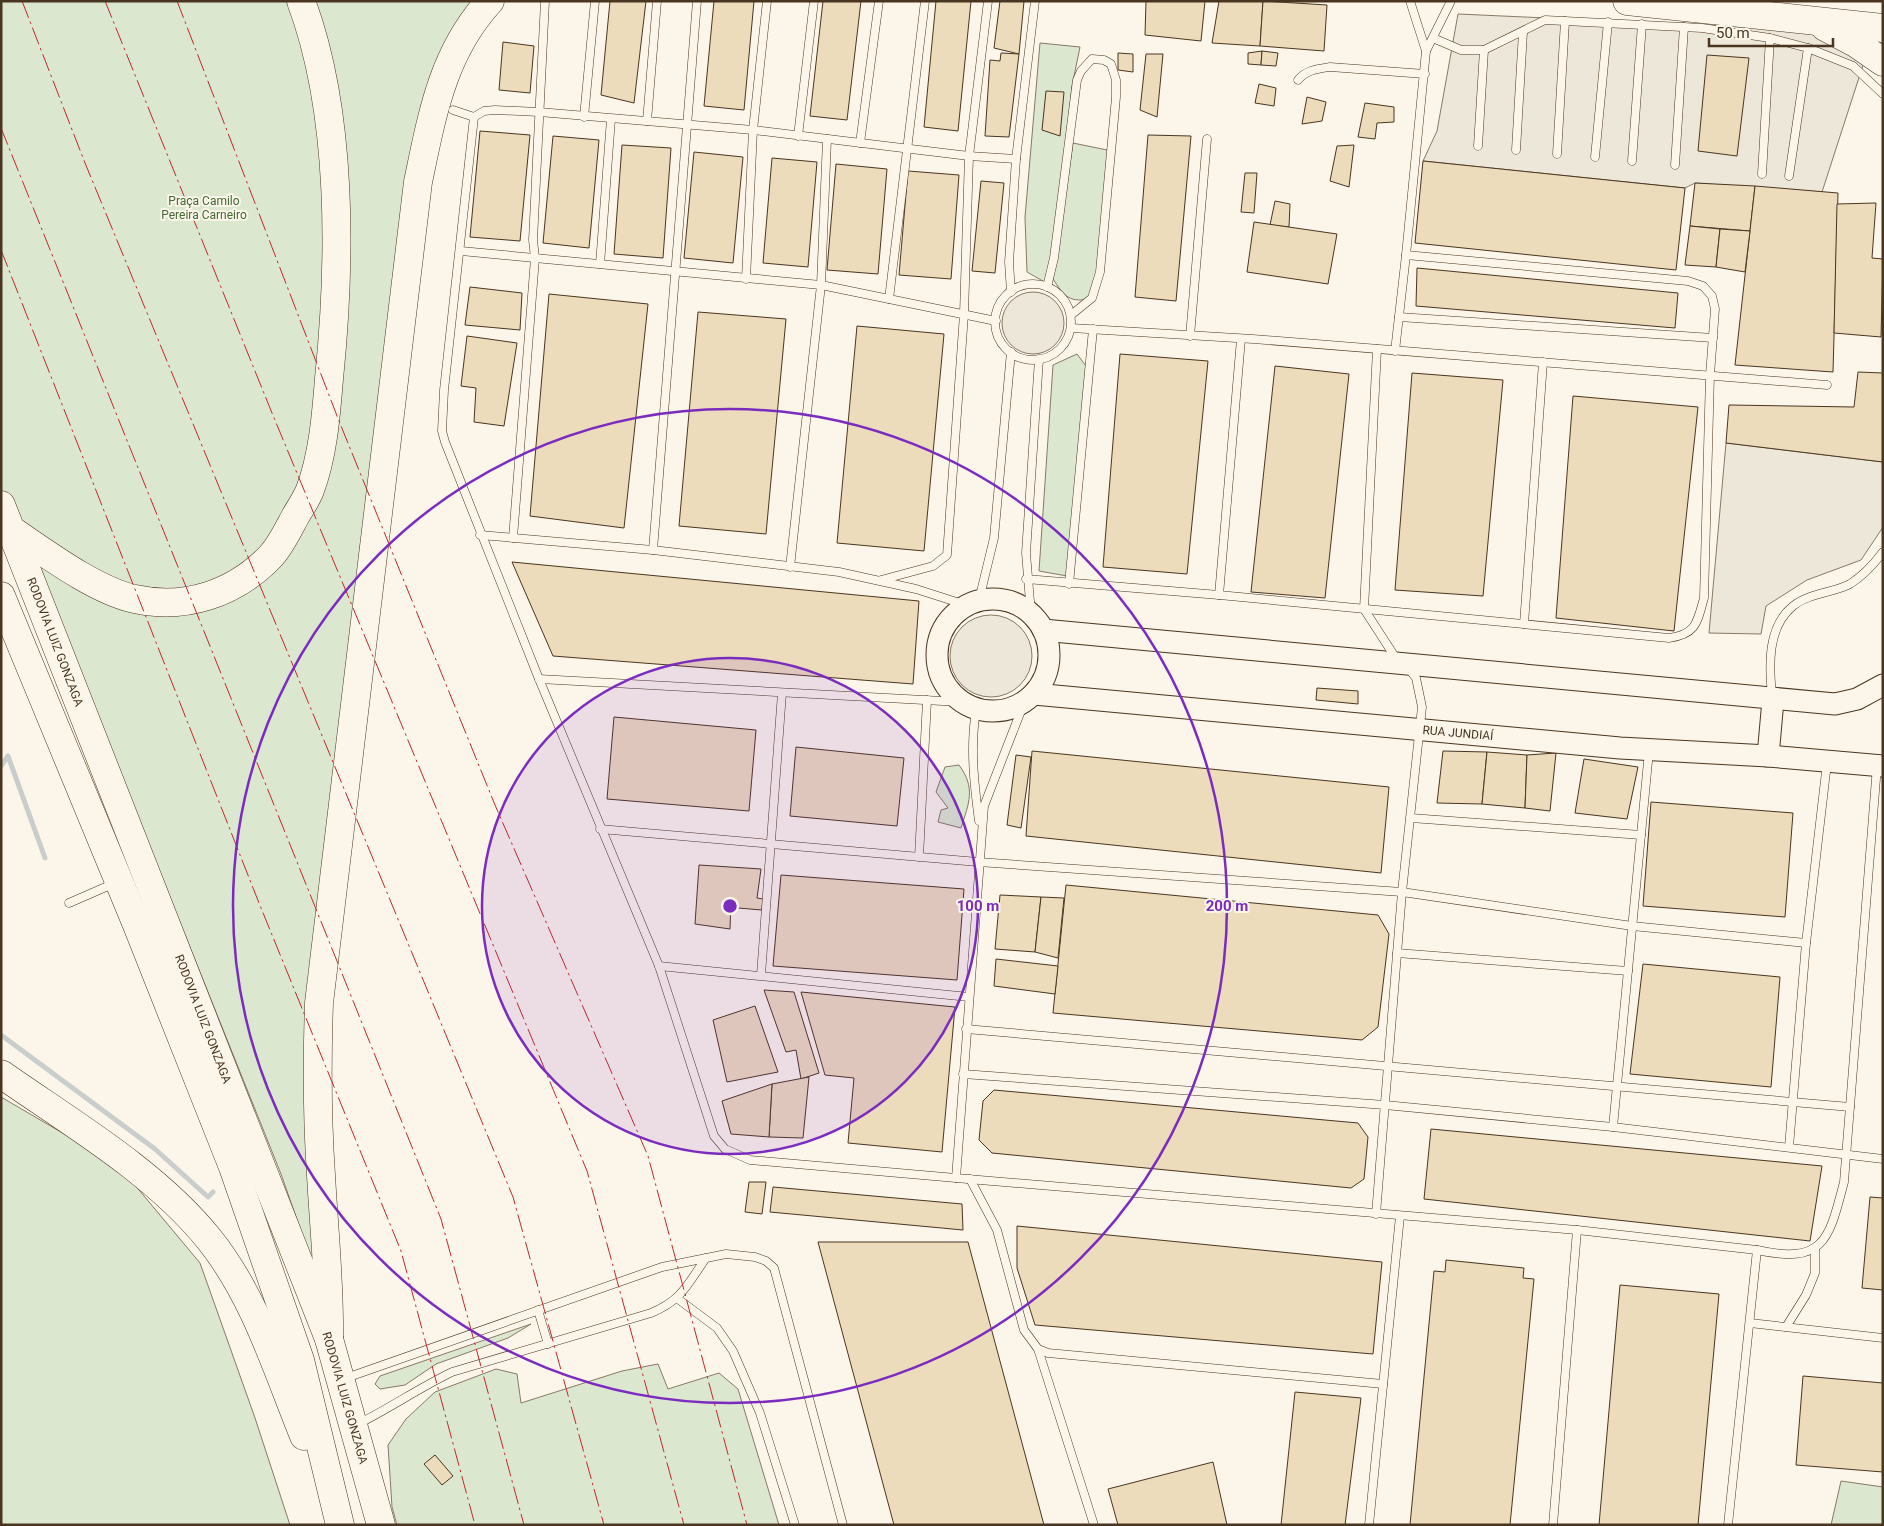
<svg xmlns="http://www.w3.org/2000/svg" width="1884" height="1526" font-family="Roboto,sans-serif">
	<style>
		.green { fill: #dce7d0; stroke: #887966 }
		.parking { fill: #ede7d9; stroke: #887966 }
		.lines { fill: none; stroke-linecap: round; stroke-linejoin: round }
		.stream { stroke: #c9cecd; stroke-width: 5 }
		.building { fill: #ecdcbc; stroke: #4a3520 }
		.lane-casing { stroke: #4a3520; stroke-width: 9 }
		.secondary-casing { stroke: #4a3520; stroke-width: 23 }
		.highway-casing { stroke: #4a3520; stroke-width: 29 }
		.lane { stroke: #fbf6e9; stroke-width: 8 }
		.secondary { stroke: #fbf6e9; stroke-width: 21 }
		.highway { stroke: #fbf6e9; stroke-width: 28 }
		.power { stroke: #c62828; stroke-width: 1; stroke-dasharray: 18 4 2.5 4; stroke-linecap: butt }
		.ring { fill: none; stroke: #7b2cbf; stroke-width: 2.5 }
		.labels { text-anchor: middle; stroke-width: 4; stroke-linejoin: round; paint-order: stroke }
		.park-label { font-size: 12px; fill: #436837; stroke: #fbf6e9 }
		.street-label { font-size: 12px; fill: #4a3520; stroke: #fbf6e9 }
		.centre { fill: #7b2cbf; stroke: #fbf6e9; stroke-width: 2.5 }
		.ring-label { font-size: 15px; text-anchor: middle; font-weight: bold; fill: #7b2cbf; stroke: #fbf6e9; stroke-width: 4; stroke-linejoin: round; paint-order: stroke }
	</style>
	<rect width="100%" height="100%" fill="#fbf6e9"/>
	<g class="green">
		<polygon points="1,1 481,1 451,43 318,966 327,1305 281,1174 45,586 1,528"/>
		<polygon points="1040,43 1080,47 1072,86 1054,258 1048,284 1027,272 1025,217"/>
		<path d="M1073,143L1112,151L1100,272L1092,298C1070,304 1064,296 1053,279Z"/>
		<polygon points="1077,354 1089,370 1067,576 1039,571 1053,365"/>
		<path d="M959,765C976,788 969,803 961,828L938,822L941,810L948,808L936,792L945,767Z"/>
		<polygon points="1,1097 119,1166 200,1263 255,1418 290,1525 1,1525"/>
		<polygon points="531,1324 508,1338 436,1364 405,1385 380,1389 375,1384 380,1376"/>
		<polygon points="658,1364 668,1389 719,1373 738,1389 779,1525 397,1525 392,1507 388,1445 406,1419 435,1392 496,1369 517,1374 521,1403 622,1371"/>
		<polygon points="1841,1481 1883,1487 1883,1525 1831,1525"/>
	</g>
	<g class="parking">
		<polygon points="1458,14 1812,30 1865,59 1822,192 1695,183 1685,188 1423,161 1437,131"/>
		<circle cx="1033" cy="323" r="31"/>
		<polygon points="1726,443 1883,462 1883,527 1861,560 1807,580 1766,606 1761,634 1709,633"/>
		<circle cx="991" cy="656" r="41"/>
	</g>
	<g class="lines">
		<g class="stream">
			<polyline points="1,766 8,756 45,858"/>
			<polyline points="1,1035 155,1149 208,1197 213,1192"/>
		</g>
	</g>
	<g class="building">
		<polygon points="610,1 646,1 634,103 601,95"/>
		<polygon points="714,1 754,1 744,110 704,106"/>
		<polygon points="823,1 861,1 847,120 810,116"/>
		<polygon points="936,1 971,1 958,131 924,127"/>
		<polygon points="1000,1 1024,1 1019,54 994,48"/>
		<polygon points="1146,1 1205,1 1201,41 1145,35"/>
		<polygon points="1219,1 1263,1 1260,46 1212,43"/>
		<polygon points="1263,1 1327,5 1324,51 1260,46"/>
		<polygon points="503,42 534,46 530,93 499,90"/>
		<polygon points="1262,51 1261,65 1248,64 1248,53"/>
		<polygon points="1262,51 1278,53 1276,66 1261,65"/>
		<polygon points="1001,53 1019,54 1009,137 985,136 990,60 1000,61"/>
		<polygon points="1118,53 1133,54 1133,72 1118,70"/>
		<polygon points="1146,54 1163,54 1157,117 1140,110"/>
		<polygon points="1707,55 1749,58 1737,156 1698,151"/>
		<polygon points="1259,84 1276,88 1274,106 1255,103"/>
		<polygon points="1046,91 1064,92 1060,136 1042,130"/>
		<polygon points="1307,97 1326,102 1322,121 1302,124"/>
		<polygon points="1365,103 1394,107 1394,122 1377,123 1375,139 1358,137"/>
		<polygon points="480,131 530,135 520,241 470,237"/>
		<polygon points="1148,135 1191,136 1176,301 1135,297"/>
		<polygon points="553,136 599,140 589,248 543,243"/>
		<polygon points="622,145 671,148 663,258 614,254"/>
		<polygon points="1354,145 1349,187 1330,181 1337,146"/>
		<polygon points="694,152 743,157 733,263 684,258"/>
		<polygon points="772,158 817,162 808,267 763,263"/>
		<polygon points="1423,161 1685,188 1676,270 1415,243"/>
		<polygon points="836,164 887,169 878,274 827,270"/>
		<polygon points="908,171 959,175 951,279 899,275"/>
		<polygon points="1245,173 1257,173 1254,213 1241,212"/>
		<polygon points="981,181 1004,183 995,273 972,271"/>
		<polygon points="1695,183 1755,186 1750,231 1690,226"/>
		<polygon points="1755,186 1838,193 1833,372 1735,365"/>
		<polygon points="1275,201 1290,204 1289,227 1270,225"/>
		<polygon points="1876,203 1872,258 1883,259 1881,337 1834,333 1837,204"/>
		<polygon points="1254,222 1337,234 1328,284 1247,272"/>
		<polygon points="1690,226 1720,229 1716,267 1685,265"/>
		<polygon points="1720,229 1750,231 1745,272 1716,267"/>
		<polygon points="1417,268 1678,293 1675,328 1416,306"/>
		<polygon points="470,287 522,293 520,330 465,325"/>
		<polygon points="549,294 648,304 624,528 530,516"/>
		<polygon points="698,312 786,319 766,534 679,526"/>
		<polygon points="857,326 944,334 924,551 837,543"/>
		<polygon points="467,336 517,343 504,426 474,422 476,388 461,386"/>
		<polygon points="1120,354 1208,361 1187,574 1103,567"/>
		<polygon points="1275,366 1349,374 1325,598 1251,592"/>
		<polygon points="1858,372 1883,373 1883,462 1726,443 1729,405 1854,407"/>
		<polygon points="1412,373 1503,380 1483,596 1395,590"/>
		<polygon points="1573,396 1698,407 1674,631 1556,618"/>
		<polygon points="512,562 919,601 913,684 553,656"/>
		<polygon points="1317,688 1358,691 1358,704 1316,700"/>
		<polygon points="614,717 756,730 749,811 607,799"/>
		<polygon points="796,747 904,758 897,826 790,816"/>
		<polygon points="1032,751 1389,787 1381,873 1026,836"/>
		<polygon points="1443,751 1487,752 1482,804 1437,803"/>
		<polygon points="1487,752 1527,755 1525,808 1482,804"/>
		<polygon points="1556,753 1550,811 1525,808 1527,755"/>
		<polygon points="1016,755 1031,757 1021,828 1007,825"/>
		<polygon points="1584,759 1638,767 1627,819 1575,813"/>
		<polygon points="1651,802 1793,813 1785,917 1643,906"/>
		<polygon points="699,865 761,869 757,898 763,899 762,910 738,908 731,899 730,929 695,924"/>
		<polygon points="781,875 964,889 957,980 773,966"/>
		<polygon points="1066,885 1378,915 1389,934 1378,1027 1362,1040 1053,1013"/>
		<polygon points="1000,895 1041,897 1035,952 995,949"/>
		<polygon points="1041,897 1064,898 1058,958 1035,952"/>
		<polygon points="996,959 1058,966 1055,994 994,986"/>
		<polygon points="1643,964 1780,977 1771,1087 1630,1074"/>
		<polygon points="764,990 794,992 819,1073 801,1079 796,1050 786,1052"/>
		<polygon points="801,992 955,1007 942,1152 848,1143 854,1078 825,1075"/>
		<polygon points="755,1006 778,1072 727,1082 713,1020"/>
		<polygon points="809,1077 803,1138 769,1137 772,1084"/>
		<polygon points="772,1084 769,1137 731,1134 722,1101"/>
		<polygon points="994,1090 1358,1123 1368,1137 1364,1179 1351,1188 992,1153 979,1140 983,1101"/>
		<polygon points="1431,1129 1822,1166 1810,1241 1424,1199"/>
		<polygon points="749,1182 766,1182 762,1214 745,1212"/>
		<polygon points="773,1187 962,1204 963,1230 770,1212"/>
		<polygon points="1870,1197 1883,1198 1883,1290 1862,1288"/>
		<polygon points="1017,1226 1382,1262 1373,1354 1035,1325 1017,1268"/>
		<polygon points="818,1242 968,1242 1044,1525 894,1525"/>
		<polygon points="1446,1260 1524,1268 1523,1278 1534,1279 1510,1525 1410,1525 1434,1271 1445,1272"/>
		<polygon points="1620,1285 1719,1294 1698,1525 1599,1525"/>
		<polygon points="1803,1376 1883,1383 1883,1472 1796,1465"/>
		<polygon points="1295,1392 1361,1398 1345,1525 1281,1525"/>
		<polygon points="435,1455 453,1476 442,1485 424,1464"/>
		<polygon points="1213,1462 1227,1525 1118,1525 1108,1489"/>
	</g>
	<g class="lines">
		<g class="lane-casing">
			<g id="lane">
				<polyline points="1433,38 1461,50 1484,50 1545,20 1702,28 1770,38 1808,48 1853,66 1883,94"/>
				<polyline points="1426,51 1451,1"/>
				<path d="M1298,80C1306,70 1317,69 1330,67L1425,74"/>
				<polyline points="453,110 474,117"/>
				<polyline points="474,117 444,390 442,431 445,442 539,679 659,966 714,1136 725,1149 750,1160 956,1178"/>
				<polyline points="474,117 484,111 495,110 539,112 753,130 969,156 1016,159 1009,262 1011,292"/>
				<polyline points="584,117 595,1"/>
				<polyline points="647,121 657,1"/>
				<polyline points="798,136 814,1"/>
				<polyline points="860,143 879,1"/>
				<polyline points="1478,146 1484,50"/>
				<polyline points="1516,150 1523,32"/>
				<polyline points="1557,154 1565,21"/>
				<polyline points="1595,157 1608,22"/>
				<polyline points="1016,159 1035,1"/>
				<polyline points="1632,161 1642,24"/>
				<polyline points="1675,165 1684,27"/>
				<polyline points="1762,174 1770,38"/>
				<polyline points="1789,176 1808,48"/>
				<polyline points="461,251 821,285 996,321"/>
				<polyline points="1406,255 1426,51 1410,1"/>
				<polyline points="600,264 611,119"/>
				<polyline points="746,279 753,130 767,1"/>
				<circle cx="1033" cy="322" r="38"/>
				<polyline points="1047,287 1054,258 1077,80 1081,71 1092,59 1104,60 1111,64 1116,80 1116,97 1100,272 1092,298 1071,315"/>
				<polyline points="889,299 925,1"/>
				<polyline points="1399,317 1713,338"/>
				<polyline points="1071,328 1253,339 1827,385"/>
				<polyline points="1190,336 1207,139"/>
				<polyline points="1377,349 1364,609 1397,660"/>
				<polyline points="480,535 653,550 839,572 916,589 966,605"/>
				<polyline points="513,538 535,258 533,240 545,1"/>
				<polyline points="653,550 697,1"/>
				<polyline points="790,567 821,285 827,139"/>
				<path d="M1026,579L1219,595L1669,638C1697,634 1697,622 1704,598L1710,375L1715,309L1712,296L1703,286L1688,281L1406,255L1395,351"/>
				<polyline points="881,580 933,566 947,555 964,314 969,156 988,1"/>
				<polyline points="1069,584 1093,329"/>
				<polyline points="1219,595 1241,339"/>
				<polyline points="979,600 994,538 1011,352"/>
				<polyline points="1031,614 1026,553 1039,359"/>
				<polyline points="1524,624 1543,362"/>
				<polyline points="539,679 961,702"/>
				<path d="M1772,695C1769,666 1767,627 1793,606C1809,593 1833,593 1850,584C1863,576 1874,564 1883,552"/>
				<path d="M1024,703L984,806L956,1178L1577,1230L1757,1250C1825,1265 1829,1239 1844,1182L1877,766"/>
				<path d="M976,710C970,748 974,783 979,821"/>
				<polyline points="1411,818 1641,835"/>
				<polyline points="600,829 978,862 1402,892 1632,926 1806,943"/>
				<polyline points="919,857 927,700"/>
				<polyline points="69,903 115,883"/>
				<polyline points="1397,953 1628,971"/>
				<polyline points="659,966 969,997"/>
				<polyline points="761,975 782,693"/>
				<polyline points="966,1029 1850,1107"/>
				<polyline points="963,1074 1385,1105 1613,1127 1883,1159"/>
				<polyline points="1613,1127 1649,751"/>
				<polyline points="1789,1147 1806,943 1827,763"/>
				<polyline points="970,1179 997,1230 1024,1330 1038,1349 1048,1353 1383,1384"/>
				<polyline points="1376,1214 1402,892 1422,707 1416,678 1408,668"/>
				<polyline points="678,1299 717,1328 733,1351 760,1413 795,1525"/>
				<polyline points="538,1310 548,1344"/>
				<polyline points="1750,1323 1883,1338"/>
				<polyline points="1786,1327 1806,1295 1815,1273 1815,1249"/>
				<polyline points="1038,1349 1094,1525"/>
				<polyline points="346,1378 662,1267 726,1254 755,1257 766,1261 774,1268 843,1525"/>
				<path d="M358,1424C390,1408 419,1388 452,1372L651,1313C682,1300 687,1285 706,1258"/>
				<polyline points="1369,1525 1400,1216"/>
				<polyline points="1553,1525 1577,1230"/>
				<polyline points="1728,1525 1757,1250"/>
			</g>
		</g>
		<g class="secondary-casing">
			<g id="secondary">
				<circle cx="993" cy="655" r="56"/>
				<polyline points="1043,630 1835,704 1857,699 1883,685"/>
				<polyline points="1034,694 1620,748 1768,756 1883,766"/>
				<polyline points="1768,756 1773,700"/>
			</g>
		</g>
		<g class="highway-casing">
			<g id="highway">
				<polyline points="1627,1 1883,28"/>
				<polyline points="1825,27 1857,44 1883,62"/>
				<polyline points="1,505 329,1339 381,1525"/>
				<path d="M10,529C44,552 96,591 135,599C185,610 234,594 270,557C280,547 288,530 295,517C300,508 306,500 310,490C323,455 326,416 329,379C341,261 343,113 301,1"/>
				<polyline points="1,596 137,925 233,1167 300,1360 340,1525"/>
				<path d="M1,1074C71,1123 155,1172 209,1239C255,1296 277,1370 304,1436"/>
				<path d="M329,1339C330,1284 324,1230 321,1175C317,1117 317,1060 319,1003L418,182C432,116 442,53 490,1"/>
			</g>
		</g>
		<use href="#lane" class="lane"/>
		<use href="#secondary" class="secondary"/>
		<use href="#highway" class="highway"/>
		<g class="power">
			<polyline points="22,1 85,163 513,1197 604,1525"/>
			<polyline points="105,1 272,413 587,1171 684,1525"/>
			<polyline points="177,1 339,421 495,805 648,1156 747,1525"/>
			<polyline points="1,128 441,1219 524,1525"/>
			<polyline points="1,250 259,903 401,1251 475,1525"/>
		</g>
	</g>
	<circle cx="730" cy="906" r="248" fill="#7b2cbf" fill-opacity=".12"/>
	<g class="ring">
		<circle cx="730" cy="906" r="248"/>
		<circle cx="730" cy="906" r="497"/>
	</g>
	<g class="labels">
		<g class="park-label">
			<text x="204" y="205">Praça Camilo<tspan x="204" dy="14">Pereira Carneiro</tspan></text>
		</g>
		<g class="street-label">
			<text transform="translate(55 642) rotate(69)" y="4">RODOVIA LUIZ GONZAGA</text>
			<text transform="translate(1458 733) rotate(5)" y="4">RUA JUNDIAÍ</text>
			<text transform="translate(203 1019) rotate(69)" y="4">RODOVIA LUIZ GONZAGA</text>
			<text transform="translate(345 1398) rotate(74)" y="4">RODOVIA LUIZ GONZAGA</text>
		</g>
	</g>
	<circle cx="730" cy="906" r="8" class="centre"/>
	<g class="ring-label">
		<text x="978" y="911">100 m</text>
		<text x="1227" y="911">200 m</text>
	</g>
	<rect width="1884" height="1526" fill="none" stroke="#4a3520" stroke-width="5"/>
	<path d="M1709 38v8h124v-8" fill="none" stroke="#4a3520" stroke-width="2.5"/>
	<text x="1716" y="38" font-size="15" fill="#4a3520" stroke="#fbf6e9" stroke-width="4" paint-order="stroke">50 m</text>
</svg>
